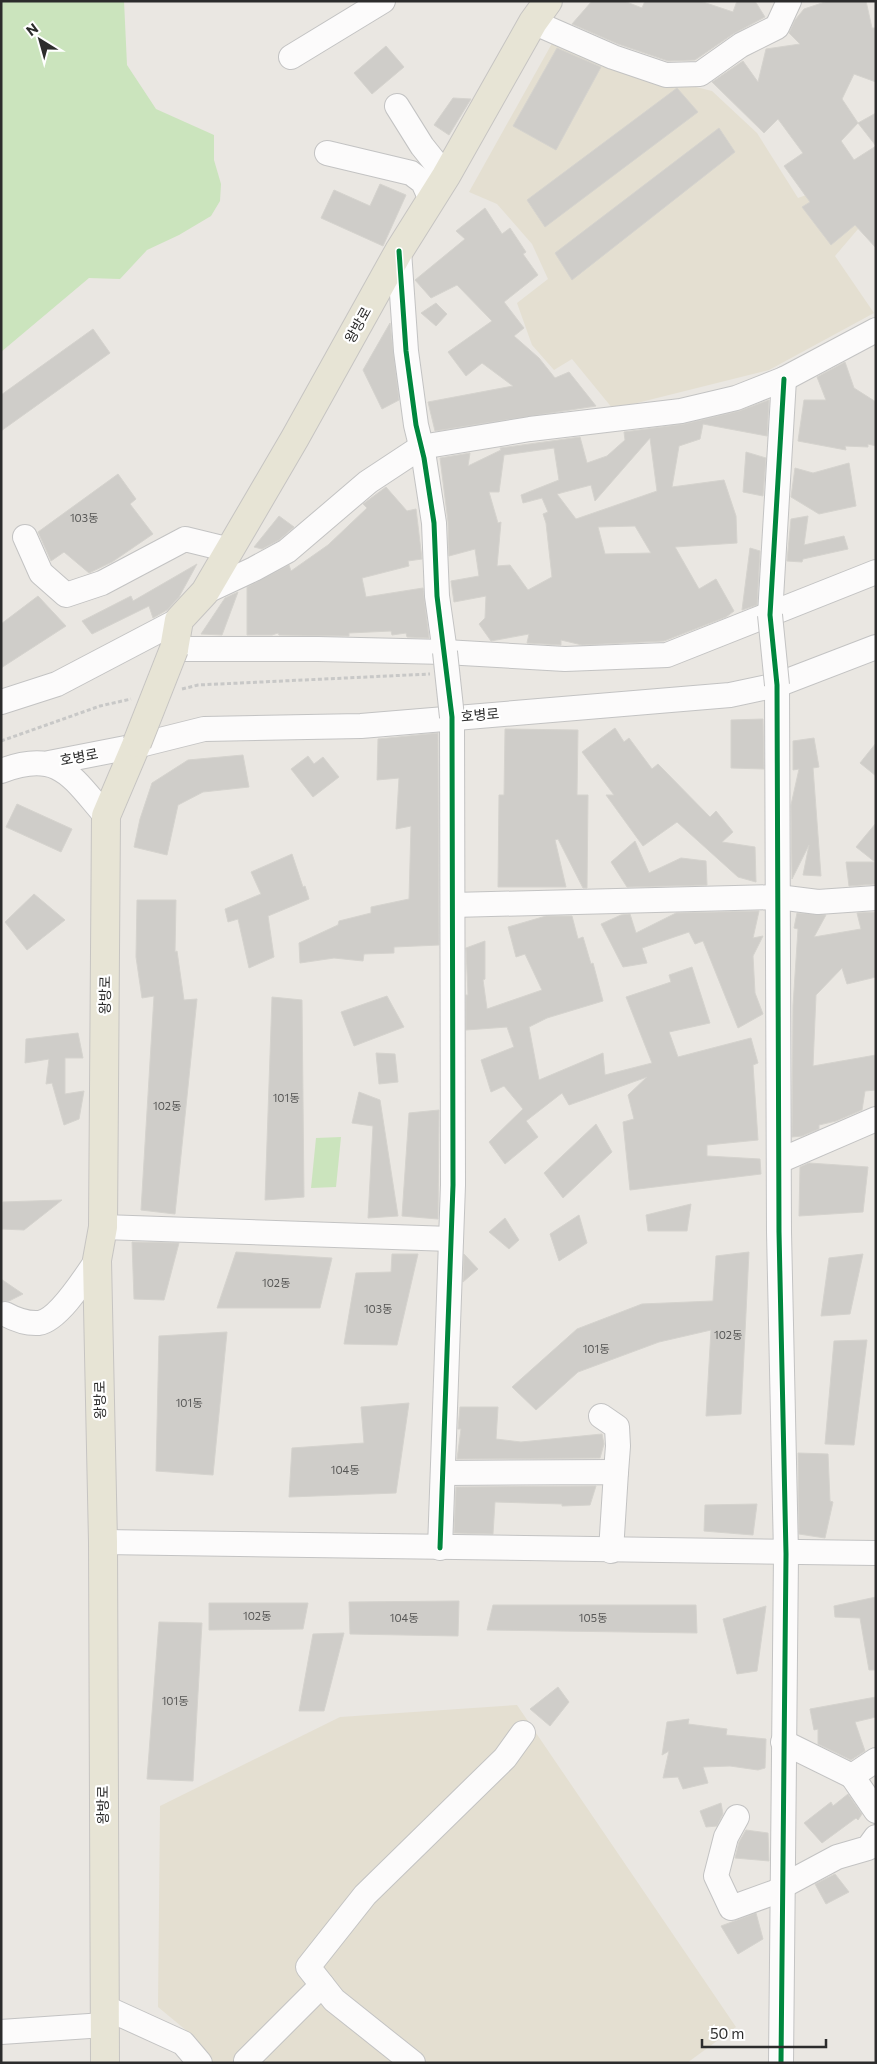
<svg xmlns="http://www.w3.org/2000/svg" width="877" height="2064" font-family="Commissioner,'Noto Sans KR',sans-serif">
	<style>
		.education { fill: #e4dfd1 }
		.green { fill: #cbe4bd }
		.building { fill: #cfcdc9; stroke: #d5d3ce; fill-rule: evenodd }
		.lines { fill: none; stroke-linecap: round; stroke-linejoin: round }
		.minor-casing { stroke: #c3c3c3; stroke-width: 26 }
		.major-casing { stroke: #c6c4c2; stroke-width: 30 }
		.path { stroke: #c8c8c7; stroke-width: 3; stroke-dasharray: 4 2.5; stroke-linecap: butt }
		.minor { stroke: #fcfbfb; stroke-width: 24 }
		.major { stroke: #e7e4d5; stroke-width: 28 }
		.minor-bridge-casing { stroke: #c3c3c3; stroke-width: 26; stroke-linecap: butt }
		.major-bridge-casing { stroke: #c6c4c2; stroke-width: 30; stroke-linecap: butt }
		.minor-bridge { stroke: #fcfbfb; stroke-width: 24 }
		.major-bridge { stroke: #e7e4d5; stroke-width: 28 }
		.cycleway-casing { stroke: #fff; stroke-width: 8 }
		.cycleway { stroke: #00873e; stroke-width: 5 }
		.labels { text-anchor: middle; stroke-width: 4.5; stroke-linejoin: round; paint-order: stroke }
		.number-label { font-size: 11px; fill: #565655 }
		.street-label { font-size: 14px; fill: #2c2c2c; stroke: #fff }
	</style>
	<rect width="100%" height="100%" fill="#eae7e2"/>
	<g class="education">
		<polygon points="555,38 680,83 712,91 757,133 798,198 836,184 864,222 835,256 874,313 769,370 613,409 572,359 554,370 532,345 517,303 548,279 532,244 497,204 469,192"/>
		<polygon points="517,1705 736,2027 687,2063 214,2063 187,2031 158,2007 160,1806 340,1717"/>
	</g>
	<g class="green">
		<polygon points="1,1 124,1 127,65 156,109 214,135 214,160 221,184 220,201 211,216 179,235 147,250 120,279 89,278 1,352"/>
		<polygon points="341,1137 336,1187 311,1188 316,1138"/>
	</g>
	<g class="building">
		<polygon points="592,1 624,1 642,8 645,1 700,1 733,12 737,1 755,1 765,17 733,34 695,60 668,61 618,44 572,24"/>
		<path d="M828,1H866L872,28H876V82L854,74L842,99L858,123L876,113V248L855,225L831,245L802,207L810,202L784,166L803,153L778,119L764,133L712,82L743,61L758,82L766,49L800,44L789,33L795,20L804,9ZM858,123L876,146L854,160L841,141Z"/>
		<polygon points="386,46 404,67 372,94 354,73"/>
		<polygon points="557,48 601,67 556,150 513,126"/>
		<polygon points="677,88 698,112 545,227 527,200"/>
		<polygon points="453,98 471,99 449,135 434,125"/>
		<polygon points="719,128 735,152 572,280 555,253"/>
		<polygon points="380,184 406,195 383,246 321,218 334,190 370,206"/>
		<polygon points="485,208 502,234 510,228 526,252 523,254 538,275 504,302 524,328 514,336 539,358 555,378 569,372 596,406 435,431 428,402 513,386 482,363 466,376 448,352 492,321 457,285 431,298 415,280 465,239 456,231"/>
		<polygon points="436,303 447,314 436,326 421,313"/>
		<polygon points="390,323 399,400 382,409 363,370"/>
		<polygon points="93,329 110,353 1,431 1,395"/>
		<polygon points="845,362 854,388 876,402 876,446 868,444 868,447 845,446 846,450 798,441 804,400 826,400 817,377"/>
		<path d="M769,400L767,436L703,424L700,439L679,446L672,487L724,480L736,516L737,543L675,547L699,589L716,579L734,611L726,617L664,641L582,645L561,640V645L527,643L529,634L491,641L479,624L485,618L486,596L454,602L451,581L479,576L475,549L449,556L448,522L440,458L470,453L468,466L501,450L500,448L580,437L587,463L607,456L625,440L624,432L684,424L739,411ZM650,438L657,491L576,519L557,494L591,485L595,501ZM554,448L559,480L521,495L523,503L542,498L548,512L543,514L546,523L552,577L528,590L510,565L497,566L501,522L498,523L489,492H499L504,455ZM635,526L651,553L605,554L598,527Z"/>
		<polygon points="746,452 766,458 763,496 743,492"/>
		<polygon points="849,463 856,506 819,514 791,497 795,468 813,473"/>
		<polygon points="118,474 136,499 130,504 153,534 112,562 89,573 64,552 51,561 38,532"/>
		<polygon points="386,487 407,511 416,509 422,559 408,561 409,566 362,578 366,597 423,588 429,638 407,637 406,633 392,635 391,631 349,633 349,636 279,635 278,633 272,635 247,635 247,587 289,565 291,571 328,545 367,508 363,504"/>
		<polygon points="279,516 294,527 279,540 262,549 254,547"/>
		<polygon points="808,516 804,545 844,536 848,549 803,559 802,562 787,561 791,519"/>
		<polygon points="750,548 760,551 757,605 742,610"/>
		<polygon points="197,564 179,597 167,610 153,618 149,606 92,634 82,621 131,596 133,601"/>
		<polygon points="238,592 222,635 201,634 225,598"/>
		<polygon points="38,596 66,626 1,668 1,624"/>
		<polygon points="763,719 764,769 731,768 731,720"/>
		<polygon points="615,728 624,742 629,738 652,769 658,764 710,817 716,811 733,832 722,842 755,847 756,882 738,877 677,822 643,846 606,795 614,795 582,752"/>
		<polygon points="505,729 578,730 577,795 588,795 587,888 583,888 558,839 555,840 566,887 498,887 499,795 504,795"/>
		<polygon points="438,733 439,945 394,947 394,953 364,954 363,961 334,958 300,963 299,943 338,925 339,921 371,913 371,907 409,899 411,826 396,829 399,778 377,780 378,739"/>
		<polygon points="814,738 819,767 813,768 821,876 803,875 809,845 792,879 791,805 799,769 793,770 793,741"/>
		<polygon points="876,743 876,776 860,763"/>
		<polygon points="243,755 249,787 203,792 178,805 167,855 134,847 140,819 152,783 188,760"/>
		<polygon points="308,756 314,764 323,757 339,777 313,797 291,769"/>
		<polygon points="17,804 72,829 61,852 6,827"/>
		<polygon points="876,823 876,884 849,886 846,862 875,862 856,847"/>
		<polygon points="635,841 649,873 681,858 706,861 707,885 627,887 611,862"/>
		<polygon points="292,854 303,887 305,886 309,899 268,916 274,957 249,968 238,919 228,922 225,909 261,894 251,872"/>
		<polygon points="34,894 65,920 27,950 5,922"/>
		<polygon points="137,900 176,900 175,952 177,951 184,1000 197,999 175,1214 141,1210 154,996 142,998 136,957"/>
		<polygon points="759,911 753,938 763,936 753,956 755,993 763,1014 738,1028 703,941 695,944 689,932 642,948 647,963 623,967 601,924 621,915 630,914 636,933 676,913"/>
		<polygon points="876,912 876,977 847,984 842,968 816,995 813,1066 876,1055 876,1090 865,1091 862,1110 836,1121 819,1125 819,1129 802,1136 792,1137 793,1006 798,929 794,928 797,913 826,915 814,937 861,929 857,913"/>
		<polygon points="546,916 572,916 578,939 583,937 591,964 593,963 603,1001 547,1018 529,1027 539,1080 603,1053 605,1075 652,1063 626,997 671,982 669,975 692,967 710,1023 669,1032 678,1057 751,1038 758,1063 753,1065 758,1140 707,1145 707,1156 760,1159 761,1174 630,1190 623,1122 634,1119 628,1095 647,1077 569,1105 562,1093 526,1121 538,1137 505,1164 489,1142 523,1109 504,1086 491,1092 481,1060 514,1047 507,1027 466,1030 466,995 468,995 466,948 485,941 485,979 483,980 487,1009 542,990 525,954 516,957 508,927"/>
		<polygon points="387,996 404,1027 354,1046 341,1012"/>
		<polygon points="272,997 302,1000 304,1197 265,1200"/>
		<polygon points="78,1033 83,1058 65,1058 65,1094 84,1091 79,1119 64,1125 52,1083 46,1084 49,1059 25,1063 26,1039"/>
		<polygon points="376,1053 395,1054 398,1082 379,1084"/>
		<polygon points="359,1092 380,1100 398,1216 368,1218 373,1126 352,1123"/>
		<polygon points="439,1110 438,1219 402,1216 409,1113"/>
		<polygon points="596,1124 612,1152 563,1198 544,1173"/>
		<polygon points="809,1163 868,1167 863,1212 799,1216 800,1167"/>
		<polygon points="62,1200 24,1230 2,1229 3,1202"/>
		<polygon points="691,1204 687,1231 648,1231 646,1215"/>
		<polygon points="579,1215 587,1243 559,1261 550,1234"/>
		<polygon points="505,1218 519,1240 509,1249 489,1232"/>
		<polygon points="132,1242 179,1243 164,1300 134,1299"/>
		<polygon points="236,1252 332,1258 320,1308 217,1308"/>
		<polygon points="749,1252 741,1414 706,1416 711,1330 659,1342 578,1372 536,1410 512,1387 577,1329 642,1304 713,1301 716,1256"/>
		<polygon points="392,1254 418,1254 397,1345 344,1344 356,1273 391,1272"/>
		<polygon points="464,1254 478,1269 463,1282"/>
		<polygon points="863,1254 850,1314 821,1316 829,1258"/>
		<polygon points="1,1279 23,1294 9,1301 1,1301"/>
		<polygon points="227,1332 213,1475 156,1471 159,1336"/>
		<polygon points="867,1340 854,1445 825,1444 834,1341"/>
		<polygon points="409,1403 396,1493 289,1497 292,1448 364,1443 361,1407"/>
		<polygon points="460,1407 498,1407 496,1439 521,1442 602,1434 604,1444 600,1458 457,1459 461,1429 458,1429"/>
		<polygon points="798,1453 828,1454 830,1501 833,1502 825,1538 799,1534"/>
		<polygon points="596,1486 590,1505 562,1506 562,1504 495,1502 493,1534 454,1533 456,1487"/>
		<polygon points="757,1504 753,1535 704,1531 705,1505"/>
		<polygon points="876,1597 876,1670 869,1670 860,1618 835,1617 834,1606"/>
		<polygon points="459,1601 458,1636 350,1634 349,1602"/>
		<polygon points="209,1603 308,1603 303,1629 209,1630"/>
		<polygon points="493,1605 696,1605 697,1633 487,1630"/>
		<polygon points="766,1606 757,1671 737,1674 723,1619"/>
		<polygon points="159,1622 202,1623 193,1781 147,1779"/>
		<polygon points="344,1633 324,1711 299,1711 313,1634"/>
		<polygon points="558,1687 569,1702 550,1726 530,1709"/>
		<polygon points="876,1697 876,1717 855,1722 865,1751 851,1760 818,1744 818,1729 814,1730 810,1709"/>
		<polygon points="689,1719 688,1724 727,1729 726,1735 766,1739 765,1768 758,1770 730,1766 703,1767 708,1783 683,1789 678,1777 663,1778 669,1751 662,1755 667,1722"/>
		<polygon points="848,1794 862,1814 858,1820 856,1818 822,1843 804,1823 831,1802 833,1806"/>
		<polygon points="721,1803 723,1814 717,1826 706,1827 700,1811"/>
		<polygon points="746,1830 768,1833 769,1861 735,1858 739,1842"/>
		<polygon points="835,1874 849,1892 826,1904 815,1884"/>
		<polygon points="756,1913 763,1939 738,1954 721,1926"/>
	</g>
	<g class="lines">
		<g class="minor-casing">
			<g id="minor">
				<polyline points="533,22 613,57 666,75 700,74 741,45 777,27 789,1"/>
				<polyline points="291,57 383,1"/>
				<polyline points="397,106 422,146 446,176"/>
				<polyline points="327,153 411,173 423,182 431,200"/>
				<polyline points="399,251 406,351 416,425 424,458 434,523 437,596 445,652"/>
				<polyline points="25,537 41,573 66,595 102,583 185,539 230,550"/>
				<polyline points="205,592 254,569 287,551 368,482 421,447 530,429 681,411 736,398 784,379 876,330"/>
				<polyline points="770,615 784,379"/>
				<polyline points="174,649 318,649 445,652 565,659 667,655 876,572"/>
				<polyline points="777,685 779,1232 786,1554 781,2063"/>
				<polyline points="1,702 57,684 179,620"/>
				<polyline points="49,763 136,746 204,729 361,726 730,695 777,685 876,647"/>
				<path d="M1,771C59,749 71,776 106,816"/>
				<polyline points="453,905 778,897 818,902 876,898"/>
				<polyline points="779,1161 876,1119"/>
				<polyline points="103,1227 451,1239"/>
				<path d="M5,1314C16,1320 26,1324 39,1323C59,1320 86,1276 97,1260"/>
				<polyline points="601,1416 617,1427 618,1446 616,1472"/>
				<polyline points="443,1473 616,1472 611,1551"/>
				<polyline points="103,1542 876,1553"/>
				<polyline points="440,1548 453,1185 452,717"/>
				<polyline points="783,1742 852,1776 876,1760"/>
				<polyline points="852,1776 876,1811"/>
				<polyline points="737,1817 726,1837 716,1876 731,1908 781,1890"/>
				<polyline points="781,1887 837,1857 868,1848 876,1837"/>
				<polyline points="104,2007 183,2043 200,2063"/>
				<polyline points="1,2032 104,2025"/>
				<polyline points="248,2063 246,2061 322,1985"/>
				<polyline points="413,2063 334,2000 308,1967 365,1895 505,1758 523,1733"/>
			</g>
		</g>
		<g class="major-casing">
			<g id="major">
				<polyline points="174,649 179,620 205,592 295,438 399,251 446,176 533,22 548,1"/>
				<polyline points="105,2063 103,1542 97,1260 103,1227 106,816 137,743"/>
			</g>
		</g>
		<g class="path">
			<polyline points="182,689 198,685 430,674"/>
			<polyline points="1,741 100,706 131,699"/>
		</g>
		<use href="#minor" class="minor"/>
		<use href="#major" class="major"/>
		<g class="minor-bridge-casing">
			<g id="minor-bridge">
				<polyline points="770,615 777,685"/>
				<polyline points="445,652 452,717"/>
			</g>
		</g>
		<g class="major-bridge-casing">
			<polyline id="major-bridge" points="137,743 174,649"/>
		</g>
		<use href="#minor-bridge" class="minor-bridge"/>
		<use href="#major-bridge" class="major-bridge"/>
		<g class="cycleway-casing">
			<g id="cycleway">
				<polyline points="399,251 406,351 416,425 424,458 434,523 437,596 452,717 453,1185 440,1548"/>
				<polyline points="781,2063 786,1554 779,1232 777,685 770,615 784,379"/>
			</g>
		</g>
		<use href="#cycleway" class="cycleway"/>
	</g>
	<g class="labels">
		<g class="number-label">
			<text x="84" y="522">103동</text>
			<text x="286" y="1102">101동</text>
			<text x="167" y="1110">102동</text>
			<text x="276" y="1287">102동</text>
			<text x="378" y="1313">103동</text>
			<text x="728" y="1339">102동</text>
			<text x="596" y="1353">101동</text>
			<text x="189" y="1407">101동</text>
			<text x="345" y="1474">104동</text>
			<text x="257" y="1620">102동</text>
			<text x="404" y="1622">104동</text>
			<text x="593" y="1622">105동</text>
			<text x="175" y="1705">101동</text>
		</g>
		<g class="street-label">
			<text transform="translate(358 325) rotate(-61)" y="5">왕방로</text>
			<text transform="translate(480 715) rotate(-5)" y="5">호병로</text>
			<text transform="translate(79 757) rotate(-11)" y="5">호병로</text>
			<text transform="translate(105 995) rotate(-89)" y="5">왕방로</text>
			<text transform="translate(100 1400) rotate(-91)" y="5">왕방로</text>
			<text transform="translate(103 1805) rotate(-90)" y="5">왕방로</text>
		</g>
	</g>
	<rect width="877" height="2064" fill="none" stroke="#2c2c2c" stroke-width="5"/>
	<g transform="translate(40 40) rotate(323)" stroke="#ffffff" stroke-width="4" paint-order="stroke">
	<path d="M0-4L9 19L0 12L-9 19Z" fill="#2c2c2c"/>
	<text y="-8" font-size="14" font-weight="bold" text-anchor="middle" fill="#2c2c2c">N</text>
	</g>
	<path d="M702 2039v8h124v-8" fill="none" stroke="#2c2c2c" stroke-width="2.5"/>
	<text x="710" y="2039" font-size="15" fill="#2c2c2c" stroke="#ffffff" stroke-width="4" paint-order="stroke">50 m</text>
</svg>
